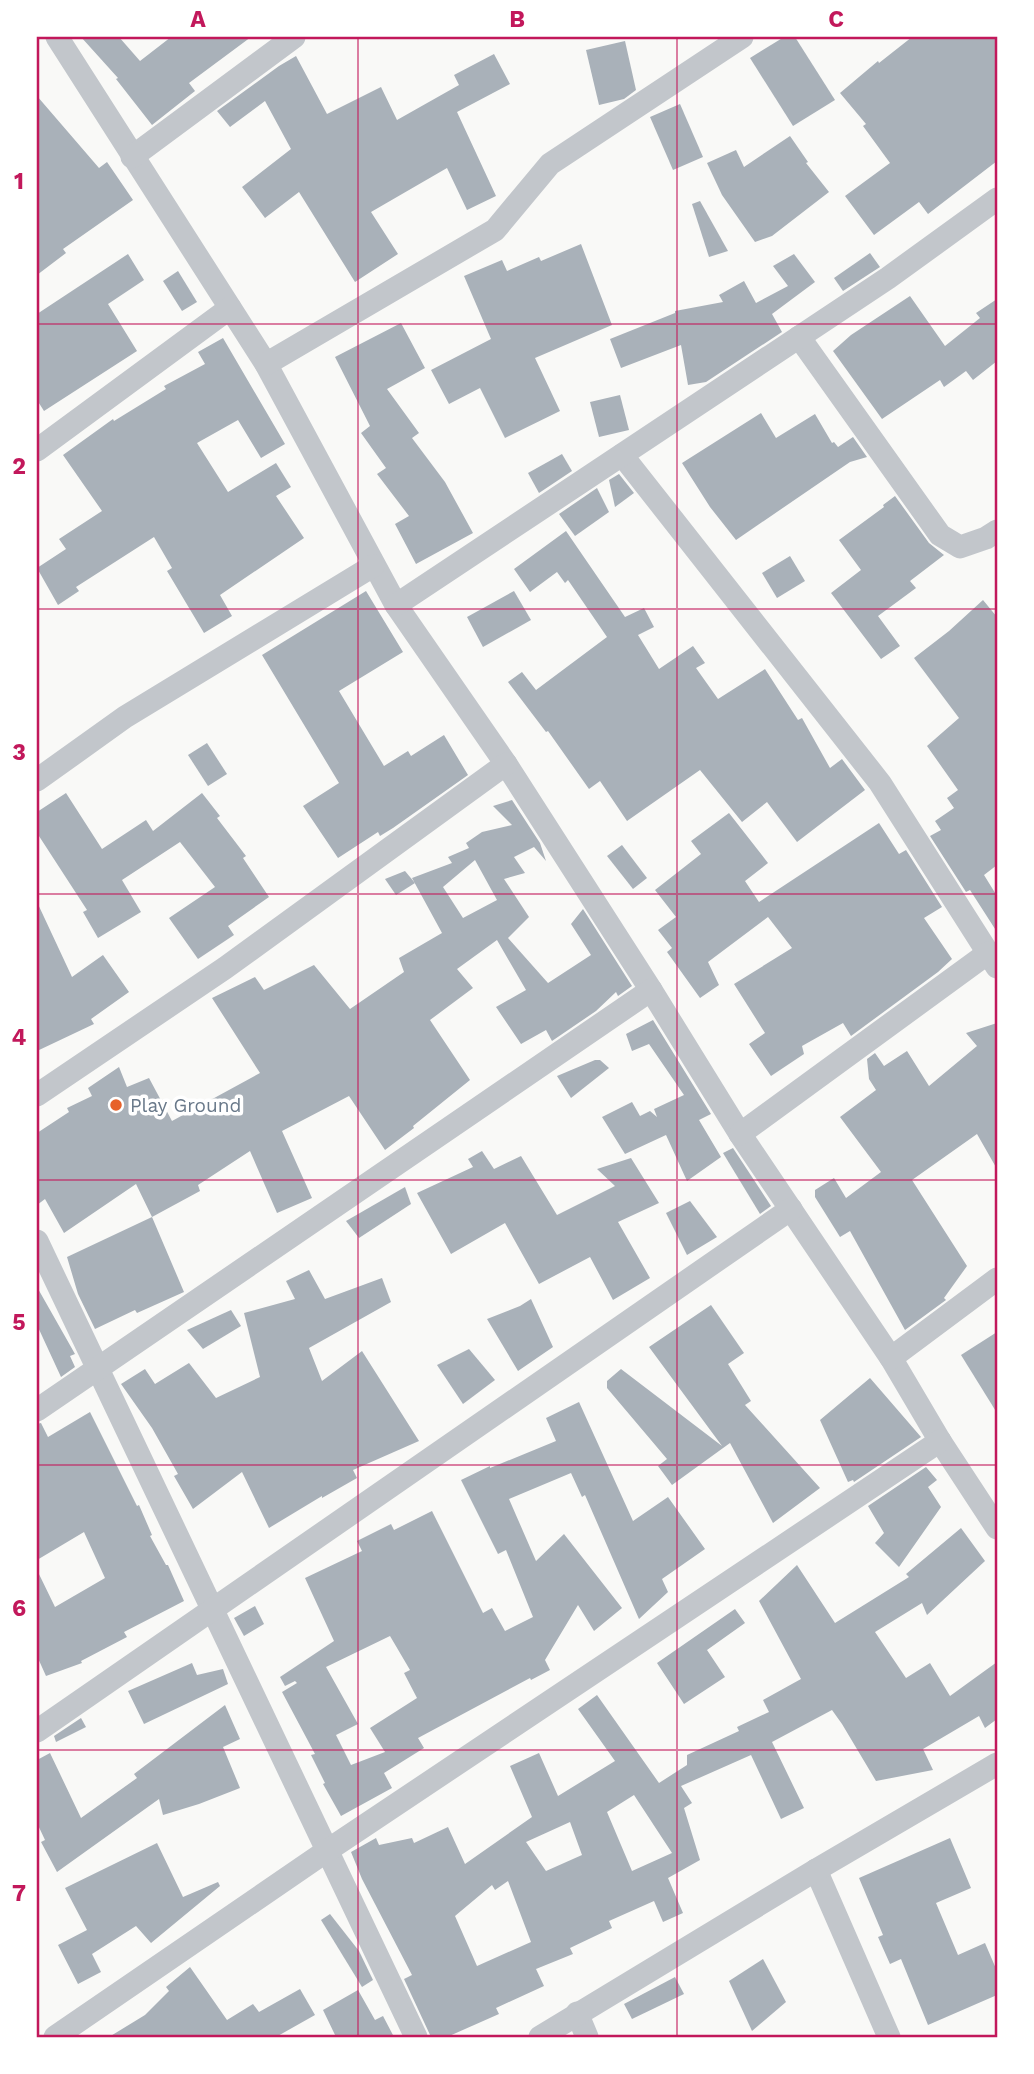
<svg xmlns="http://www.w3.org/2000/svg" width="1034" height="2074" font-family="'Work Sans',sans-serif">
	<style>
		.building { fill: #a9b1b9; fill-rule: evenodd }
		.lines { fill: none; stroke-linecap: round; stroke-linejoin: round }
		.minor { stroke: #c2c6cb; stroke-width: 23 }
		.grid { fill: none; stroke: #c2185b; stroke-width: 2; stroke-opacity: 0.55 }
		.poi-dot { fill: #e7612a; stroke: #fff; stroke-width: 2.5 }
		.labels { text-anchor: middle; stroke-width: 7; stroke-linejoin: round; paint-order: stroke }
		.poi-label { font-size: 19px; fill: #687889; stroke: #fff; text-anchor: start }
		.neatline { fill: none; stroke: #c2185b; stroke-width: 2.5 }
		.grid-label { font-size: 23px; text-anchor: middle; font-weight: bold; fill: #c2185b }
	</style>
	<rect width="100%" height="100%" fill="#f9f9f7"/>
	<g class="building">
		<polygon points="81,37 119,37 140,61 171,37 251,37 189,83 195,91 152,125 116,79 118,78"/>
		<polygon points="784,37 795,37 835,100 793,126 750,58"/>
		<polygon points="912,37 997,37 997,161 928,214 919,202 874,235 845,196 890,163 863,126 866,124 840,93 878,61 879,63"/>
		<polygon points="625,41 636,90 624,99 599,105 586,50"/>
		<polygon points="494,54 510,84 457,112 496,196 467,210 447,168 371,212 398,254 355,282 299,192 265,218 242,187 291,149 265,101 230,127 217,111 279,66 296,56 327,114 381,87 397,120 459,85 454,75"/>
		<polygon points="37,96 99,168 107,162 133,200 63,249 66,253 37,275"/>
		<polygon points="680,104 703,157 673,170 650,117"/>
		<polygon points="790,136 808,162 806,163 829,192 772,236 755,242 722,195 707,163 736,150 744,167"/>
		<polygon points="700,201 728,251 709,257 692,204"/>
		<polygon points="581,244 612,325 535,358 560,411 505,438 480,388 449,404 431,370 491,339 464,276 502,260 507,271 539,257 541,261"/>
		<polygon points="870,253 880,267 843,291 834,278"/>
		<polygon points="128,254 144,280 108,304 137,351 44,411 37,400 37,314"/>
		<polygon points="794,254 815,282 772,314 782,332 706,382 688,385 681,345 621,368 610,339 675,313 675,311 723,302 719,295 744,281 756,303 788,286 773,266"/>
		<polygon points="178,271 197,302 182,311 163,281"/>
		<polygon points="910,296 945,346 980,318 976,313 997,299 997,361 973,380 966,371 944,387 940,380 882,419 833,351 851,335"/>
		<polygon points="401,323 425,368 387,389 419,433 412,438 445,482 473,533 416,564 395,524 409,516 377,474 386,468 361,433 370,426 335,357"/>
		<polygon points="223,338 285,444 261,458 238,420 197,443 228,492 276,463 291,487 276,496 304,538 220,595 232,616 204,633 167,571 172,568 154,537 76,587 79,591 58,605 37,568 66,549 59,539 102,511 63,455 113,419 114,421 166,389 164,386 205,364 198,352"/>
		<polygon points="620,395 629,430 599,437 590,402"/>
		<polygon points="761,413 776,438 815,414 832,443 834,442 838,447 853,437 867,457 850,462 736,540 710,507 682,463"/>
		<polygon points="562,454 572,471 539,493 528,473"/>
		<polygon points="619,474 634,493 615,507 609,480"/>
		<polygon points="597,488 609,512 575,536 559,514"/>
		<polygon points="895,496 929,543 944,555 910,581 916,588 878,616 900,646 881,659 831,593 861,570 839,540 884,507 883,505"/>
		<polygon points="566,531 625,617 644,608 654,627 638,635 659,669 693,646 705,663 696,668 718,699 765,669 798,720 802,718 830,768 842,759 865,790 797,842 767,802 742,822 700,770 627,821 600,781 589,789 548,731 546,732 508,682 522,672 536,690 607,637 568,580 565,583 557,572 530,592 514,569"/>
		<polygon points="790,556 805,581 777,598 762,573"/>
		<polygon points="366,591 403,652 339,691 384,766 408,751 411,756 444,735 468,775 393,828 380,836 378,832 338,858 303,806 339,783 262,655"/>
		<polygon points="514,591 531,620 483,647 467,617"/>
		<polygon points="983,600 997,617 997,865 984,875 997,896 997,932 970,890 966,892 930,836 941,830 935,821 954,808 947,798 958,790 927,746 959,718 914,658 949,631"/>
		<polygon points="207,743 227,774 208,786 188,755"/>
		<polygon points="66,793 102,849 146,820 153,831 202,793 220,816 217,818 246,856 243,858 269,897 228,926 234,935 198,959 169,918 215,887 180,842 122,880 141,912 98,938 83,912 87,910 37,833 37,812"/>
		<path d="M512,800L540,843L546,861L534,847L514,857L525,873L504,879L529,917L508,938L548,983L591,955L571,924L583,909L632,986L618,996L616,992L596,1011L552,1041L546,1030L521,1044L496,1007L526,990L497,940L457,969L473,988L430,1020L470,1080L413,1126L414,1128L385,1150L349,1096L282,1131L312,1198L277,1213L250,1151L198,1185L200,1191L152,1217L136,1184L64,1233L45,1199L37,1205V1133L69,1112L67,1108L92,1096L88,1088L119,1067L127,1087L149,1078L172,1121L260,1073L212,998L255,977L264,990L314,965L350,1009L404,972L399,958L442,933L412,878L452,863L448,857L469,848L466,843L482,832L512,825L493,806ZM475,860L497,900L463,918L443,887Z"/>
		<polygon points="729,813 768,863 745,881 759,902 879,823 899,854 906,850 942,907 924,918 952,959 938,972 851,1036 843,1023 802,1046 804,1054 771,1076 749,1044 765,1033 734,984 792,948 768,917 708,962 719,985 700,998 667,952 672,948 658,930 676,917 655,890 701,854 691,841"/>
		<polygon points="622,845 647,878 633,889 607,856"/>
		<polygon points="405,871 415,883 396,895 385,879"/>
		<polygon points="37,902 72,977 103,955 129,992 91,1019 94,1024 37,1051"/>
		<polygon points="653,1020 711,1114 699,1120 721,1157 687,1181 666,1135 625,1154 602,1117 632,1102 640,1116 650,1111 657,1117 654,1109 684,1095 649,1044 632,1051 626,1034"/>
		<polygon points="997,1023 997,1169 977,1134 912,1180 967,1266 944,1298 946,1300 905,1330 850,1231 840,1237 815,1197 815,1190 834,1178 846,1198 881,1172 840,1117 876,1090 869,1079 867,1059 875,1053 884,1066 907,1051 929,1086 977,1046 966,1033"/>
		<polygon points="595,1060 600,1060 609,1068 571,1098 557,1076"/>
		<polygon points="733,1148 771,1206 760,1214 723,1153"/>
		<polygon points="482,1151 494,1169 521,1156 557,1215 615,1186 597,1169 631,1158 659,1203 618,1222 650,1278 613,1300 590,1257 539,1284 505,1223 451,1254 417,1193 473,1167 468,1159"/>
		<polygon points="405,1187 411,1204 359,1238 346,1221"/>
		<polygon points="690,1201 717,1237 687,1255 666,1213"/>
		<polygon points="152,1217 184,1292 137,1313 135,1310 95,1329 78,1294 67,1257"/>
		<polygon points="309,1270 325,1299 382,1278 391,1302 309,1348 322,1381 362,1351 419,1441 353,1470 357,1478 322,1498 322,1496 269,1528 242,1472 193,1509 174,1476 178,1474 152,1428 121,1384 145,1369 155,1384 189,1363 216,1398 260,1377 244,1313 295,1299 286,1281"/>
		<polygon points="37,1287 75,1354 70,1356 75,1367 61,1377 37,1325"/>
		<polygon points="531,1299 553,1347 518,1371 487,1319 520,1306"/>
		<polygon points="711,1305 744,1353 728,1364 751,1401 745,1405 820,1488 773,1523 730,1443 672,1485 658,1466 667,1459 607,1388 607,1381 621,1369 722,1446 649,1347"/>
		<polygon points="231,1310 241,1326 203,1349 187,1330"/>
		<polygon points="997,1332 997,1413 961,1355"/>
		<polygon points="469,1349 495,1380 463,1404 437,1365"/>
		<polygon points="870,1378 921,1437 854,1482 853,1480 848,1482 820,1420"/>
		<path d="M579,1402L633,1521L668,1497L705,1549L662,1579L668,1592L639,1619L585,1495L582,1497L571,1473L509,1499L536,1561L564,1534L622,1608L594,1631L578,1605L545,1660L550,1670L531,1680L530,1678L418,1738L424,1748L384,1773L392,1788L341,1816L323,1784L325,1783L311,1755L315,1754L282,1692L297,1683L295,1681L285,1686L280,1677L334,1641L305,1578L362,1551L357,1541L391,1524L394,1530L432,1511L483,1613L492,1608L505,1631L533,1617L506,1550L498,1554L461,1480L490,1466V1468L556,1441L546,1418ZM390,1636L410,1670L404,1673L417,1698L370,1728L385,1752L351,1765L336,1735L358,1724L326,1667Z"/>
		<polygon points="90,1412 137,1506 139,1505 152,1535 150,1536 166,1565 168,1565 184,1601 124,1632 127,1637 81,1661 82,1663 46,1676 37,1656 37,1570 55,1607 105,1578 84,1532 37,1560 37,1424 41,1423 48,1437"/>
		<polygon points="926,1467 937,1480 928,1487 941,1507 899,1567 875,1543 884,1533 868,1506"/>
		<path d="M961,1528L985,1561L927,1615L922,1603L875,1632L906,1678L930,1663L950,1696L997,1662V1719L985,1728L979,1716L923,1749L933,1770L876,1781L842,1724L832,1710L772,1742L804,1808L781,1819L751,1755L681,1786L692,1803L684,1808L700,1860L668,1878L683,1913L663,1922L654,1901L609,1921L612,1928L570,1948L573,1954L536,1969L544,1986L496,2008L499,2014L447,2037H431L404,1979L412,1975L362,1879L351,1852L376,1838L379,1845L412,1838L414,1843L448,1827L465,1864L532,1817L510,1766L539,1753L558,1796L615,1761L578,1709L597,1695L659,1783L687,1765V1755L739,1731L737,1727L769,1712L763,1700L801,1679L759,1601L797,1565L835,1623L909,1577L906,1574ZM634,1795L672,1853L632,1871L607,1812ZM570,1822L582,1855L546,1871L526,1842ZM508,1881L531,1942L477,1966L455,1916L492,1885L495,1890Z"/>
		<polygon points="255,1606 264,1624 244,1636 234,1618"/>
		<polygon points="735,1609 745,1623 707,1650 725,1677 684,1704 657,1663"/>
		<polygon points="192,1663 197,1675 223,1669 228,1684 144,1724 128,1691"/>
		<polygon points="225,1705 240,1739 223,1747 240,1788 199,1804 163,1815 159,1799 57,1872 41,1842 45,1840 37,1823 37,1760 50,1753 81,1818 137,1778 134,1774"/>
		<polygon points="81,1718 86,1727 56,1742 54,1736"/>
		<polygon points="950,1838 971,1888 936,1903 958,1955 985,1943 997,1971 997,1995 928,2025 901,1959 890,1964 878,1937 883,1935 859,1878"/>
		<polygon points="157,1843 183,1897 218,1882 220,1886 151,1943 136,1926 92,1954 101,1972 78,1984 58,1945 87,1930 65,1888"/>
		<polygon points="330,1914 359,1951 373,1980 362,1987 321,1920"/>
		<polygon points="763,1959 786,2002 752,2031 729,1981"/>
		<polygon points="190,1967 227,2020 253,2004 259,2012 300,1989 315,2015 276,2037 109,2037 145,2015 169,1991 166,1987"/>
		<polygon points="675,1977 684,1994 632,2019 624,2004"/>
		<polygon points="358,1990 375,2020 383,2016 394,2037 336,2037 323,2010"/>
	</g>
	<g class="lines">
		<g class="minor">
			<polyline points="57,37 266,364 396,605 506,764 651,990 740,1134 891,1358 940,1441 997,1528"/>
			<polyline points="132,157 294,37"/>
			<polyline points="799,337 940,535 960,547 986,538 997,531"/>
			<polyline points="266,364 495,230 550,164 742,37"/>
			<polyline points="37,450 230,308"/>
			<polyline points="622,455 880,783 997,967"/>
			<polyline points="396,605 888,278 997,199"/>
			<polyline points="37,780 125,717 373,566"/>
			<polyline points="37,1095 225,968 506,764"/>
			<polyline points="740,1134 988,953"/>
			<polyline points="37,1241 416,2037"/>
			<polyline points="891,1358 997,1279"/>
			<polyline points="37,1410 651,990"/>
			<polyline points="37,1731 791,1209"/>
			<polyline points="816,1870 889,2037"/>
			<polyline points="577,2013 587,2037"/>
			<polyline points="55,2037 328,1850 940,1441"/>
			<polyline points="540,2037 816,1870 997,1764"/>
		</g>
	</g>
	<path class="grid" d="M358,37V2037M677,37V2037M37,324H997M37,609H997M37,894H997M37,1180H997M37,1465H997M37,1750H997"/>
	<circle class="poi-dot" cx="116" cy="1105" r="7"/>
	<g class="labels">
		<g class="poi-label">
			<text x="130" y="1112">Play Ground</text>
		</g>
	</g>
	<rect width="1034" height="2074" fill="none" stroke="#ffffff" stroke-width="77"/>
	<rect x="38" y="38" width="958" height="1998" class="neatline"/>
	<g class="grid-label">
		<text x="198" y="27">A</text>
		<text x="517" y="27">B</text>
		<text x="836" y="27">C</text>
		<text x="19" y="189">1</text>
		<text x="19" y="474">2</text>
		<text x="19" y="760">3</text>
		<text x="19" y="1045">4</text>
		<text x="19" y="1330">5</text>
		<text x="19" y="1616">6</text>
		<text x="19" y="1901">7</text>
	</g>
</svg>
